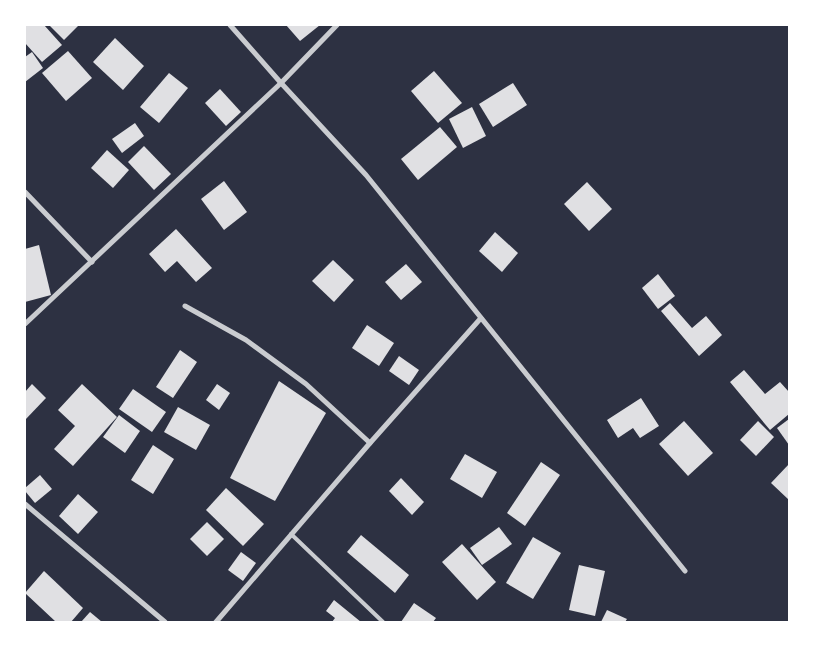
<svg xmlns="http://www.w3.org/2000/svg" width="814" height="647" font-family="'Sofia Sans Condensed',sans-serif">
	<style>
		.building { fill: #e0e0e3 }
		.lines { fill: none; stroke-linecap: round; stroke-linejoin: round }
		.service { stroke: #caccd0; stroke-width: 4 }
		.minor { stroke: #caccd0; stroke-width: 5 }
	</style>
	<rect width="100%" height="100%" fill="#2d3142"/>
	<g class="building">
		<polygon points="25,25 44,25 62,45 42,62 25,43"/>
		<polygon points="49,25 79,25 64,40"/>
		<polygon points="286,25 320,25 300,41"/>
		<polygon points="115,38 144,66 123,90 93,62"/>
		<polygon points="68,51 92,78 66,101 42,73"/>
		<polygon points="32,52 43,68 25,82 25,57"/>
		<polygon points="434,71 462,103 438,123 411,91"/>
		<polygon points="169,73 188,88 159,123 140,107"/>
		<polygon points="513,83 527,105 493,127 479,104"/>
		<polygon points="220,89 241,112 226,126 205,103"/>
		<polygon points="472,107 486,136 463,148 449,119"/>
		<polygon points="135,123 144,136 122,153 112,139"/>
		<polygon points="440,127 457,147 418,180 401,159"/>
		<polygon points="144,146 171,174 154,190 128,162"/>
		<polygon points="107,150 129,170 113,188 91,168"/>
		<polygon points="224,181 247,212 224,230 201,199"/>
		<polygon points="587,182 612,209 589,231 564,204"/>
		<polygon points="176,229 212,268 196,282 177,261 165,272 149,254"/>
		<polygon points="495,232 518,253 502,272 479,251"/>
		<polygon points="39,245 51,295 25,302 25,249"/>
		<polygon points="333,260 354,280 334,302 312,281"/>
		<polygon points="406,264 422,282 401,300 385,282"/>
		<polygon points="658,274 675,296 658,309 642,288"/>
		<polygon points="670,303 692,328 706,316 722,335 699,356 661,311"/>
		<polygon points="367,325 394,343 379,366 352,348"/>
		<polygon points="180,350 197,362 173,398 156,387"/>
		<polygon points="399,356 419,370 409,385 389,371"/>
		<polygon points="744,370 765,394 780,382 789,392 789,414 770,430 730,382"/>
		<polygon points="279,381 326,413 275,501 230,478"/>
		<polygon points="32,384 46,398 25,420 25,392"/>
		<polygon points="82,384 117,417 73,466 54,449 75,426 58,410"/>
		<polygon points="217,384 230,393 219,410 206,400"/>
		<polygon points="133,389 166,412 152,432 119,409"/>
		<polygon points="641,398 659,426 640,438 633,428 618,438 607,420"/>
		<polygon points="178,407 210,425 196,450 164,432"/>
		<polygon points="119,415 140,431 125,453 103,437"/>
		<polygon points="789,419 789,445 777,428"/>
		<polygon points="684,421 713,453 688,476 659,444"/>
		<polygon points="758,421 774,437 756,456 740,440"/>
		<polygon points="153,445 174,459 153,494 131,480"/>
		<polygon points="465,454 497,472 482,498 450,479"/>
		<polygon points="541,462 560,475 525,526 507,513"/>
		<polygon points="789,464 789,500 771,483"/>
		<polygon points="40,475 52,489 35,503 25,491 25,488"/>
		<polygon points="401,478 424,502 412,515 389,491"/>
		<polygon points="226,488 264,524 243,546 206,510"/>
		<polygon points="78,494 98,512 78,534 59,516"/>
		<polygon points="207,522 224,539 207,556 190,539"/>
		<polygon points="499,527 512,544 482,565 470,548"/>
		<polygon points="361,535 409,575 395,593 347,552"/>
		<polygon points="533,537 561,553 533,599 506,583"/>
		<polygon points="462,544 496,582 477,600 442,562"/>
		<polygon points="241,552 256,563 243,581 228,570"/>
		<polygon points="579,565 605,571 595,616 569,610"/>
		<polygon points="44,571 83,608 71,622 56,622 25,593"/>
		<polygon points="334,600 361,622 332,622 335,618 326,611"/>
		<polygon points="414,603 436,618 433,622 401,622"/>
		<polygon points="607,610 627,619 625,622 601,622"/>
		<polygon points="90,612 102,622 81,622"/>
	</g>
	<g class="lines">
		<polyline class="service" points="291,534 383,622"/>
		<g class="minor">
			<polyline points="230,25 281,83 366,175 685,571"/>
			<polyline points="25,192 92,262"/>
			<polyline points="185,306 246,340 306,384 370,443"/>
			<polyline points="25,324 281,83 337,25"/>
			<polyline points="25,504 165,622"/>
			<polyline points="216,622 370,443 481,318"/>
		</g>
	</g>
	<rect width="814" height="647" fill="none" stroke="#ffffff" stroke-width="52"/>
</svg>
